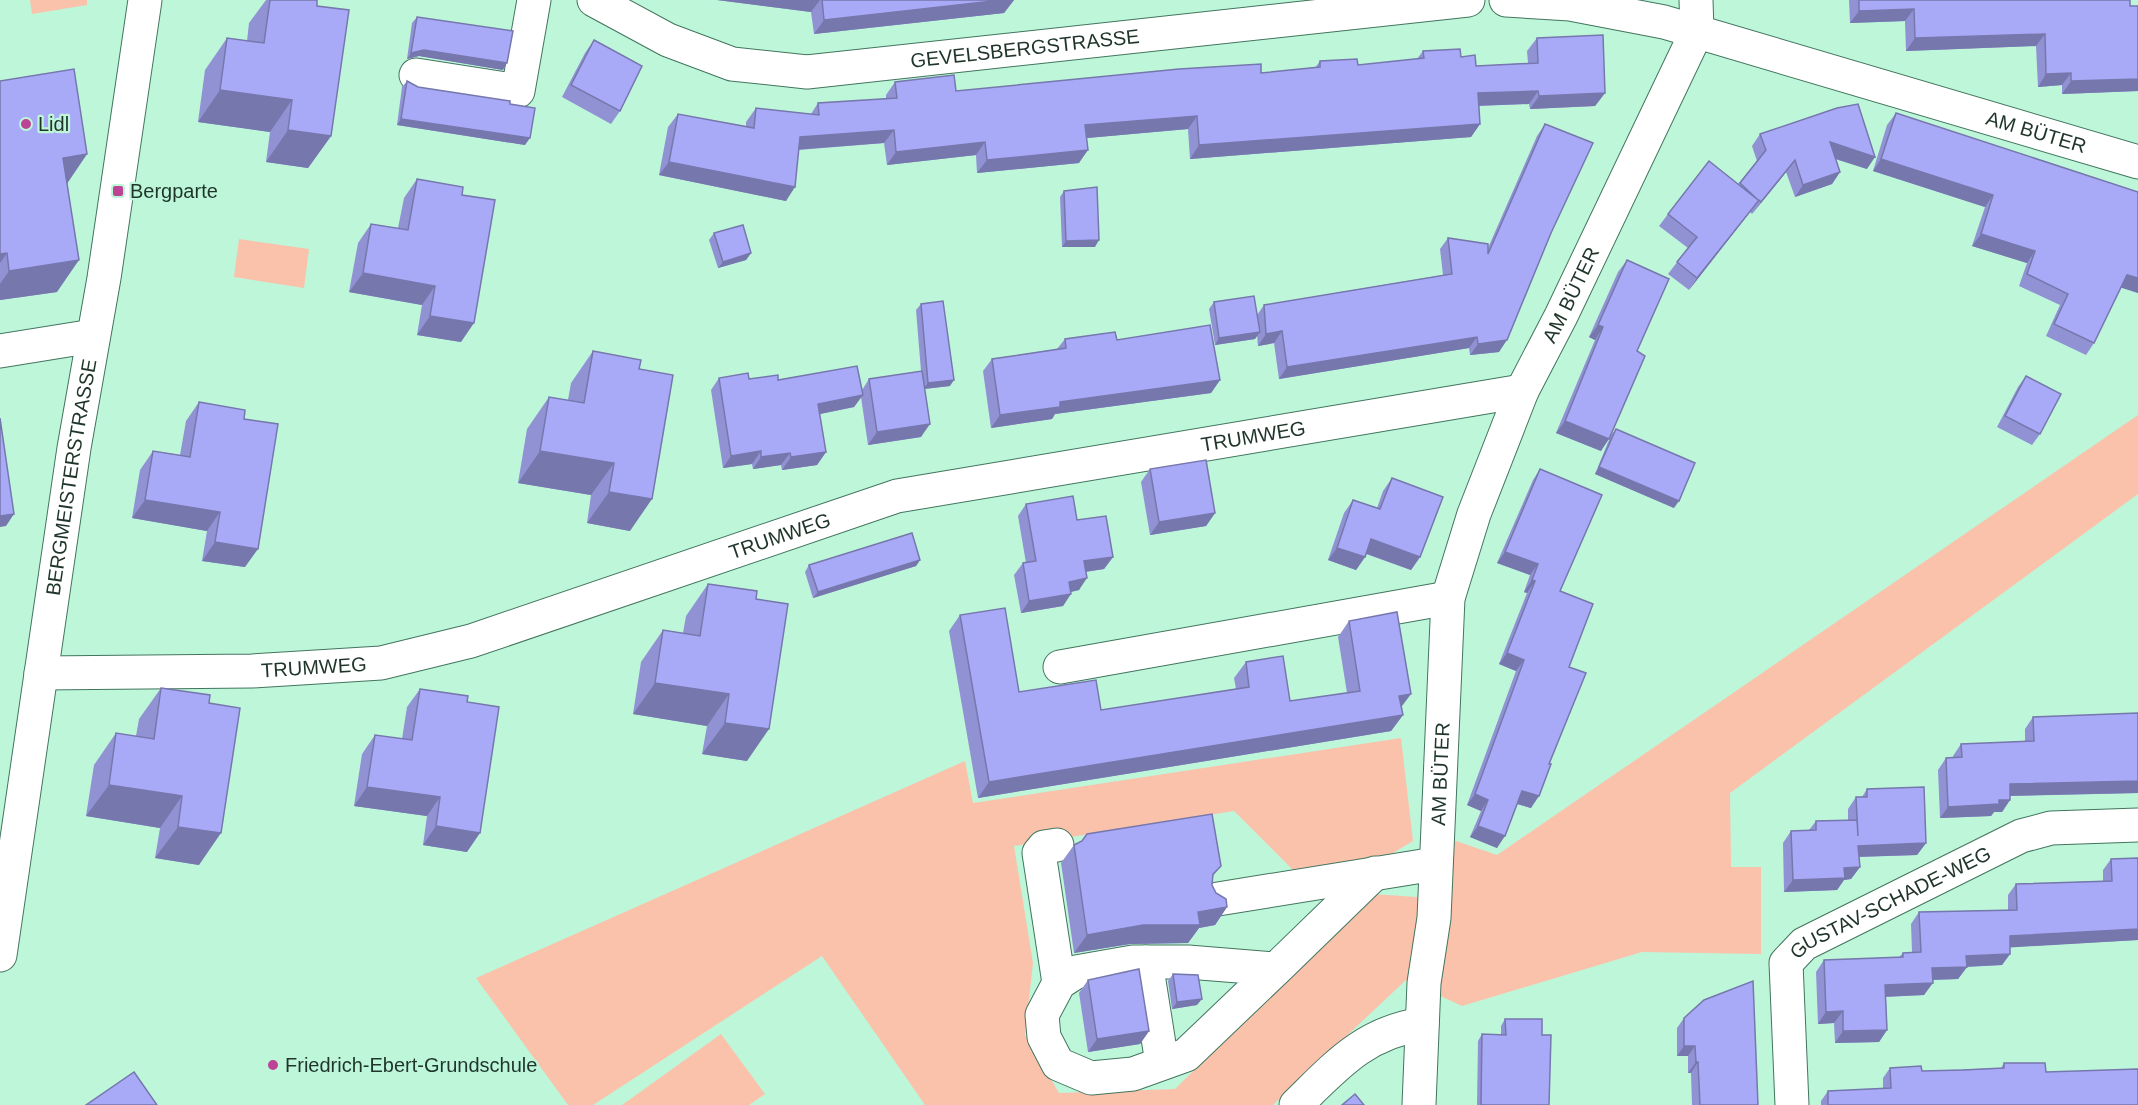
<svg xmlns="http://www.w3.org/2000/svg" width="2138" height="1105" font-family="Arial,sans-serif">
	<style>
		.green { fill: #fac2ab }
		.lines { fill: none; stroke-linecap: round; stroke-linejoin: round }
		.minor-casing { stroke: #42755e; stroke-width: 35 }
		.minor { stroke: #fff; stroke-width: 33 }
		.wall { fill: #9192d4 }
		.shaded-wall { fill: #7677ad }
		.building { fill: #a9aaf7; stroke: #7677ad; stroke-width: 1.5 }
		.poi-dot { fill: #bd4395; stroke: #bef6da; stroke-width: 2 }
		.labels { text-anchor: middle; stroke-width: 4.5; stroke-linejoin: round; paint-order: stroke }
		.street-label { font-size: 20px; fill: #1f352a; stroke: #bef6da }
		.poi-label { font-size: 20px; fill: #1f352a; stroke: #bef6da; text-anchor: start }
	</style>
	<rect width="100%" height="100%" fill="#bef6da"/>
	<g class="green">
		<polygon points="30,0 87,0 87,5 32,14"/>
		<polygon points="239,239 309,249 304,288 234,277"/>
		<polygon points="2138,415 2138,494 1730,793 1731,867 1761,867 1761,954 1642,952 1462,1006 1406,980 1273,1105 925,1105 822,956 593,1105 568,1105 476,978 965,761 973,803 1401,738 1413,841 1388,856 1294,871 1234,811 1014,846 1033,963 1025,1035 1059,1093 1175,1089 1372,894 1447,899 1453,840 1497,855"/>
		<polygon points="721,1034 765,1094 749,1105 622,1105"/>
	</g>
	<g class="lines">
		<g class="minor-casing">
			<g id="minor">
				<path id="s1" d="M594,0L668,40L732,64L807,72L1468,0"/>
				<path id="s2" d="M1506,0L1570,4L1664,22L2138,162"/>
				<polyline points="416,75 518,91 534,0"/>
				<polyline points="0,351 93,336"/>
				<polyline points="1060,667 1448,598"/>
				<path id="s3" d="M41,673L252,671L381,663L471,641L897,496L1522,391"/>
				<polyline points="1057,845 1044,847 1039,853 1059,983"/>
				<polyline points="1218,899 1435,864"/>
				<path id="s4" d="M0,955L74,448L104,278L145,0"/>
				<polyline points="1146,962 1162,1063"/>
				<polyline points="1276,969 1188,962 1133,962 1076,972 1059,983 1042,1015 1044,1037 1058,1064 1091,1078 1133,1074 1186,1055 1276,969 1375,873"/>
				<path d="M1296,1105C1336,1066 1364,1033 1422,1024"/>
				<path id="s5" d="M1419,1105L1424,983L1434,918L1448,598L1474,514L1522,391L1561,316L1697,31L1696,0"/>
				<path id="s6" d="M1792,1105L1786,963L1804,944L2021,836L2051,828L2138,825"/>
			</g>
		</g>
		<use href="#minor" class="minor"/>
	</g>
	<g class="wall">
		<polygon points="266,0 317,0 317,6 331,136 308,168 266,162 270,132 198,122 205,70 227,38 247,41 249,23"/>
		<polygon points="717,0 1014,0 1004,13 814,34 811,12"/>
		<polygon points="1849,0 2130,0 2130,6 2138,6 2138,91 2062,94 2062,85 2038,87 2036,46 1906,51 1905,21 1850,23"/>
		<polygon points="417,17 503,70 419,56 407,59 412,23"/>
		<polygon points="1537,38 1605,93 1595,106 1530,109 1529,104 1479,106 1480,124 1471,137 1190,159 1188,129 1087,138 1079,163 977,173 976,155 887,165 884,143 799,150 786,201 659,175 668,127 678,114 746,127 746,122 756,108 811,114 818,103 886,99 886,95 895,82 956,91 1261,73 1315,68 1320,61 1358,65 1417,59 1423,51 1461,57 1476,66 1528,63 1527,51"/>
		<polygon points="594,40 620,111 611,124 562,97 585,53"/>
		<polygon points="0,81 87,154 67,184 57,292 0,300"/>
		<polygon points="407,81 418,87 510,104 525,145 397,125 402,87"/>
		<polygon points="1837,108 1867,169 1835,159 1840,172 1832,184 1795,197 1786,172 1752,214 1750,212 1689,290 1668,274 1688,248 1659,226 1668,214 1738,184 1757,161 1752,146 1760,134"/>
		<polygon points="1896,113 2138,192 2138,293 2121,287 2094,343 2086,355 2046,336 2060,305 2019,286 2027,263 1972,246 1985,207 1873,171 1887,125"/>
		<polygon points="1545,124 1551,233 1499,352 1470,355 1469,348 1279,379 1274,343 1258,346 1257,335 1255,339 1215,345 1209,309 1214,302 1257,315 1264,305 1443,275 1440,249 1448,238 1488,248 1537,136"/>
		<polygon points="417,179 462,195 461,342 417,335 422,305 349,292 358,243 371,224 398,228 404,198"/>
		<polygon points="1064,191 1095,247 1062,247 1060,197"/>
		<polygon points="714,233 751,253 746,260 718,268 709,240"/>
		<polygon points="1627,260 1637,351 1601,451 1556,433 1595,340 1589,337 1618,272"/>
		<polygon points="921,304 950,386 925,389 921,437 868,445 861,397 854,407 820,414 826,452 817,465 782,470 781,465 753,469 752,464 723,468 711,390 719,378 778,380 862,390 869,379 921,371 916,310"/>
		<polygon points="1065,339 1117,340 1220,380 1211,393 1055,414 1052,419 991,428 983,371 992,359 1057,349"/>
		<polygon points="593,351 639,369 630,531 587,523 591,495 518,483 527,429 549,397 568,400 571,383"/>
		<polygon points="2026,376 2040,434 2032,445 1997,427 2018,387"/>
		<polygon points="199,402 244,419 245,567 202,561 207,531 132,518 140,470 153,451 180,455 186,421"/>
		<polygon points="1616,429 1674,508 1595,474 1611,435"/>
		<polygon points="1150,469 1215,513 1206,526 1150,535 1141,482"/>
		<polygon points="1540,469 1560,591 1569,667 1531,808 1517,804 1497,848 1470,837 1481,811 1467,805 1516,671 1499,664 1527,593 1524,592 1530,575 1497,563 1533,480"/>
		<polygon points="1392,478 1420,557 1411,570 1366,554 1365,557 1356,570 1328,560 1344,513 1353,500 1377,508 1383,491"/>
		<polygon points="1026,504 1077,520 1113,557 1104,569 1086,572 1079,590 1071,592 1063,606 1021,613 1014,575 1023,563 1026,563 1018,516"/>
		<polygon points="920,560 916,566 813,598 805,572 809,565"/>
		<polygon points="708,584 756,599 747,761 702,754 707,726 633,714 641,662 663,630 683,633 686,616"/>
		<polygon points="960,615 1019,692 1101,710 1236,689 1234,678 1246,662 1290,701 1347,693 1338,637 1349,621 1401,708 1403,715 1391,731 978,798 949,631"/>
		<polygon points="161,688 209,703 199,865 155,858 160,828 86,816 94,765 116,733 136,736 139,719"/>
		<polygon points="420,689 467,702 467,852 423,845 427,816 354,806 362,754 375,735 402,739 407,707"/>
		<polygon points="2138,713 2138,793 2010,796 2010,800 2002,812 1994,812 1991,816 1940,818 1938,770 1946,758 1953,758 1953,756 1961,744 2025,742 2025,729 2033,717"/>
		<polygon points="1867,789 1926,843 1917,855 1859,857 1860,867 1851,879 1844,880 1837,890 1784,892 1783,843 1791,831 1809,830 1816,821 1848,820 1848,809 1856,797 1862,797"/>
		<polygon points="1074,845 1221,866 1213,876 1212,885 1216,893 1227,907 1215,925 1199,928 1188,943 1130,944 1074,953 1061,863"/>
		<polygon points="2138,858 2138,940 2010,947 2010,954 2002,965 1967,967 1958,979 1933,980 1924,995 1886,997 1887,1030 1879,1042 1835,1043 1834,1023 1818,1024 1816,972 1824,960 1899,957 1903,953 1912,952 1911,924 1919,912 2008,910 2008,895 2016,884 2103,881 2103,870 2111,859"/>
		<polygon points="1173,974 1197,1005 1172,1009 1168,981"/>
		<polygon points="1088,980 1149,1031 1140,1044 1088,1052 1079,993"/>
		<polygon points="1684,1018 1758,1105 1692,1105 1691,1073 1688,1073 1688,1056 1677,1056 1677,1028"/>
		<polygon points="1505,1019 1542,1035 1549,1105 1477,1105 1478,1041 1482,1034 1501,1035 1501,1026"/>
		<polygon points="2004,1063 2046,1072 2138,1105 1821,1105 1821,1101 1828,1091 1883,1089 1883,1078 1890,1068 1922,1071 2001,1068"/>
	</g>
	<g class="shaded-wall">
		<polygon points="717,0 820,0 811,12"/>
		<polygon points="1002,0 1014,0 1004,13 814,34 824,20"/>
		<polygon points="1914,9 1905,21 1850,23 1859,11"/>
		<polygon points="2045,34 2036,46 1906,51 1915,38"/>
		<polygon points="424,50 507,63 503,70 419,56 407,59 411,53"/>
		<polygon points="2071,73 2062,85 2038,87 2046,74"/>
		<polygon points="2138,79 2138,91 2062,94 2071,81"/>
		<polygon points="220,90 292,100 270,132 198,122"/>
		<polygon points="1538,91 1529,104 1468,106 1478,93"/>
		<polygon points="1605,93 1595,106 1530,109 1539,96"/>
		<polygon points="1197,116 1188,129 1076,139 1085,125"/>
		<polygon points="401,119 530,138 525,145 397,125"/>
		<polygon points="1480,124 1471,137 1190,159 1199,145"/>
		<polygon points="288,130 331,136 308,168 266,162"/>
		<polygon points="894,130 884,143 791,150 800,137"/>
		<polygon points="985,142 976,155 887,165 896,152"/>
		<polygon points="1830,142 1875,157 1867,169 1821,154"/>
		<polygon points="1088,150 1079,163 977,173 987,160"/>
		<polygon points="87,154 65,186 63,158"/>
		<polygon points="1881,159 1993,195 1985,207 1873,171"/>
		<polygon points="1795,160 1786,172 1752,214 1761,202"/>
		<polygon points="669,162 795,187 786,201 659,175"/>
		<polygon points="1840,172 1832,184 1795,197 1803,185"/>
		<polygon points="1759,200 1750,212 1689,290 1697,278"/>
		<polygon points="1981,234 2035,251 2027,263 1972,246"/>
		<polygon points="1099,240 1095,247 1062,247 1066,241"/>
		<polygon points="7,253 0,263 0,254"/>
		<polygon points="751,253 746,260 718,268 723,262"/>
		<polygon points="79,260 57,292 0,300 0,284 9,271"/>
		<polygon points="363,273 435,286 422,305 349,292"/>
		<polygon points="2127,275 2138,278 2138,293 2119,287"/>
		<polygon points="430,316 474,323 461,342 417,335"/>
		<polygon points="1598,325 1603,327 1595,340 1589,337"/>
		<polygon points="1282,331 1274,343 1258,346 1266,334"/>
		<polygon points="1260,332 1255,339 1215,345 1219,338"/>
		<polygon points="1477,337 1469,348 1279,379 1287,367"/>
		<polygon points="1507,340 1499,352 1470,355 1478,344"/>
		<polygon points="954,380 950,386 923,389 928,383"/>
		<polygon points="1220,380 1211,393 1055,414 1052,419 991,428 1000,415 1060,402"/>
		<polygon points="863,395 854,407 810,416 818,404"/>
		<polygon points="1565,421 1609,439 1601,451 1556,433"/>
		<polygon points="930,424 921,437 868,445 877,432"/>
		<polygon points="540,451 614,463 591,495 518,483"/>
		<polygon points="761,451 752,464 723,468 731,456"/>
		<polygon points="826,452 817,465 782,470 791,457"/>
		<polygon points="790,453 781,465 753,469 761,457"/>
		<polygon points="1599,467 1679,501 1674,508 1595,474"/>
		<polygon points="609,492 652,499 630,531 587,523"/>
		<polygon points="145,500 220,512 207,531 132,518"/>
		<polygon points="1215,513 1206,526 1150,535 1159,522"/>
		<polygon points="14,514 6,526 0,527 0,516"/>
		<polygon points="1371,539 1420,557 1411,570 1362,552"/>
		<polygon points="215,542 258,549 245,567 202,561"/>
		<polygon points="1337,548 1365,557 1356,570 1328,560"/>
		<polygon points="1505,552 1538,564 1530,575 1497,563"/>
		<polygon points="1113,557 1104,569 1076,573 1084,561"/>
		<polygon points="920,560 916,566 813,598 818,592"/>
		<polygon points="1087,578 1079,590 1061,594 1069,582"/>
		<polygon points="1532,580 1535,581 1527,593 1524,592"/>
		<polygon points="1071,594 1063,606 1021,613 1029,601"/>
		<polygon points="1507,653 1524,660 1516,671 1499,664"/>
		<polygon points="655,683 729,694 707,726 633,714"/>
		<polygon points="1411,694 1399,710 1399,696"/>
		<polygon points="1403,715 1391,731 978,798 989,782"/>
		<polygon points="725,723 769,729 747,761 702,754"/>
		<polygon points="2138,781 2138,793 2002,796 2010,784"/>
		<polygon points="109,785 182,796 160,828 86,816"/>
		<polygon points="367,787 440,797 427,816 354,806"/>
		<polygon points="1522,791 1539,796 1531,808 1514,803"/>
		<polygon points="1475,794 1488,800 1481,811 1467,805"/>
		<polygon points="1999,800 2010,800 2002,812 1994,812 1991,816 1940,818 1948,807"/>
		<polygon points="436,826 480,833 467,852 423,845"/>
		<polygon points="1478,826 1505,836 1497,848 1470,837"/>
		<polygon points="178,827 221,833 199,865 155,858"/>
		<polygon points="1926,843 1917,855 1850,857 1858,846"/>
		<polygon points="1860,867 1851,879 1844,880 1837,890 1784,892 1793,880 1844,868"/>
		<polygon points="1227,907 1215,925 1199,928 1188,943 1130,944 1074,953 1087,935 1198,912"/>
		<polygon points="2138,929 2138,940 2002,948 2010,936"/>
		<polygon points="2010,954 2002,965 1958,967 1966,956"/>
		<polygon points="1967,967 1958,979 1924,980 1932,968"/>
		<polygon points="1933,983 1924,995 1877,997 1885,985"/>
		<polygon points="1202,999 1197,1005 1172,1009 1177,1002"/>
		<polygon points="1843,1011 1834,1023 1818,1024 1826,1012"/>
		<polygon points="1887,1030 1879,1042 1835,1043 1843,1031"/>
		<polygon points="1149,1031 1140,1044 1088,1052 1097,1039"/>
		<polygon points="1684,1046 1695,1046 1688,1056 1677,1056"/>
		<polygon points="1696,1062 1698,1062 1691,1073 1688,1073"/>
	</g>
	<g class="building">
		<polygon points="270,0 317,0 317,6 349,10 331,136 288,130 292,100 220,90 227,38 264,43"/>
		<polygon points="822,0 1002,0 824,20"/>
		<polygon points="1859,0 2130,0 2130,6 2138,6 2138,79 2071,81 2071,73 2046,74 2045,34 1915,38 1914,9 1859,11"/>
		<polygon points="417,17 513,31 507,63 424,50 411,53"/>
		<polygon points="1603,35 1605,93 1539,96 1538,91 1478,93 1480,124 1199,145 1197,116 1085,125 1088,150 987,160 985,142 896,152 894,130 800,137 795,187 669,162 678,114 754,128 756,108 819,115 818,103 897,98 895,82 954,75 956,91 1179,69 1261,64 1261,73 1320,67 1320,61 1357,59 1358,65 1424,58 1423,51 1460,49 1461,57 1475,55 1476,66 1538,63 1537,38"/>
		<polygon points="594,40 642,66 620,111 571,85"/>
		<polygon points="74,69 87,154 63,158 79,260 9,271 7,253 0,254 0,81"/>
		<polygon points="407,81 418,87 510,101 510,104 535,108 530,138 401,119"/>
		<polygon points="1858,104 1875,157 1830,142 1840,172 1803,185 1795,160 1761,202 1759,200 1697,278 1677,262 1697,237 1668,214 1709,161 1758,200 1740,183 1766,150 1760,134 1837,108"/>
		<polygon points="1896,113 2138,192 2138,278 2127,275 2094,343 2054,324 2068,294 2027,274 2035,251 1981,234 1993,195 1881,159"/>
		<polygon points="1545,124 1593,143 1551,233 1507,340 1478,344 1477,337 1287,367 1282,331 1266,334 1264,305 1452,274 1448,238 1488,244 1488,254"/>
		<polygon points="417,179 463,187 462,195 495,200 474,323 430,316 435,286 363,273 371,224 408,230"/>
		<polygon points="1097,187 1099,240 1066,241 1064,191"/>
		<polygon points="743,225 751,253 723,262 714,233"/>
		<polygon points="1627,260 1669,279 1637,351 1645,356 1609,439 1565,421 1603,327 1598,325"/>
		<polygon points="1254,296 1260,332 1219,338 1214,302"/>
		<polygon points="943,301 954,380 928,383 921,304"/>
		<polygon points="1210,325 1220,380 1060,402 1060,407 1000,415 992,359 1066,348 1065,339 1115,332 1117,340"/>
		<polygon points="593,351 641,360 639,369 673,375 652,499 609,492 614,463 540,451 549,397 584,403"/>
		<polygon points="857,366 863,395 818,404 826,452 791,457 790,453 761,457 761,451 731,456 719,378 748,373 749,379 778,375 778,380"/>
		<polygon points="922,371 930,424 877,432 869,379"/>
		<polygon points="2026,376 2061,394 2040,434 2005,416"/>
		<polygon points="199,402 245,410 244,419 278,424 258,549 215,542 220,512 145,500 153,451 190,457"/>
		<polygon points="0,418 14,514 0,516"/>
		<polygon points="1616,429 1695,463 1679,501 1599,467"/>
		<polygon points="1206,460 1215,513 1159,522 1150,469"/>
		<polygon points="1540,469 1602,495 1560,591 1593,604 1569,667 1586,673 1549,764 1551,764 1539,796 1522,791 1505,836 1478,826 1488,800 1475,794 1524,660 1507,653 1535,581 1532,580 1538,564 1505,552"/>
		<polygon points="1392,478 1443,497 1420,557 1371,539 1365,557 1337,548 1353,500 1380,509"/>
		<polygon points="1073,496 1077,520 1106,516 1113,557 1084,561 1087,578 1069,582 1071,594 1029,601 1023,563 1036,561 1026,504"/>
		<polygon points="912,533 920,560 818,592 809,565"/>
		<polygon points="708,584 757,591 756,599 788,604 769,729 725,723 729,694 655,683 663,630 700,636"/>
		<polygon points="1005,608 1019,692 1096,680 1101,710 1249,687 1246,662 1283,656 1290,701 1360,691 1349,621 1397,612 1411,694 1399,696 1403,715 989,782 960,615"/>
		<polygon points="161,688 210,695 209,703 240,708 221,833 178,827 182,796 109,785 116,733 154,739"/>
		<polygon points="420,689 468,696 467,702 499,707 480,833 436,826 440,797 367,787 375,735 412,740"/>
		<polygon points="2138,713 2138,781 2010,784 2010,800 1999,800 1999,804 1948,807 1946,758 1962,757 1961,744 2034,741 2033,717"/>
		<polygon points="1924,787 1926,843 1858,846 1860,867 1844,868 1845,878 1793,880 1791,831 1816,830 1816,821 1857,820 1858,836 1856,797 1867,797 1867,789"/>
		<polygon points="1212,814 1221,866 1213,874 1212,885 1216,893 1226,899 1227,907 1198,912 1200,925 1143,925 1087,935 1074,845 1082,841 1087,834"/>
		<polygon points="2138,858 2138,929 2010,936 2010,954 1966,956 1967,967 1932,968 1933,983 1885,985 1887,1030 1843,1031 1843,1011 1826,1012 1824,960 1903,957 1903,953 1921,952 1919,912 2017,910 2016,884 2112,881 2111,859"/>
		<polygon points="1139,969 1149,1031 1097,1039 1088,980"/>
		<polygon points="1173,974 1198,975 1202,999 1177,1002"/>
		<polygon points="1753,981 1758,1105 1700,1105 1698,1062 1696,1062 1695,1046 1684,1046 1684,1018 1704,1000"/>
		<polygon points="1505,1019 1542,1019 1542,1035 1551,1035 1549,1105 1481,1105 1482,1034 1506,1035"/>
		<polygon points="2004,1063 2045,1063 2046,1072 2138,1069 2138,1105 1828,1105 1828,1091 1891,1088 1890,1068 1921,1066 1922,1071 1963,1070 2004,1068"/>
		<polygon points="134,1072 157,1105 86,1105"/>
		<polygon points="1355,1094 1364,1105 1342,1105"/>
	</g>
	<g class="poi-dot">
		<circle cx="26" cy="124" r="6"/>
		<rect x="112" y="185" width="12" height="12" rx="3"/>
		<circle cx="273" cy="1065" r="6"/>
	</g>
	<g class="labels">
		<g class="street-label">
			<text dy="7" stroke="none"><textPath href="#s1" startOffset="447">GEVELSBERGSTRASSE</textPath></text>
			<text dy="7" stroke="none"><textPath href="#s2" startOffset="548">AM BÜTER</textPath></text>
			<text dy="7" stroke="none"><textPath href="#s5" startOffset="836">AM BÜTER</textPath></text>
			<text dy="7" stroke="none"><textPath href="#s3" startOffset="1244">TRUMWEG</textPath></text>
			<text dy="7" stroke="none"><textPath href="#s4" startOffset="483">BERGMEISTERSTRASSE</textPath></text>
			<text dy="7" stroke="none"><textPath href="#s3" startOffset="759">TRUMWEG</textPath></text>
			<text dy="7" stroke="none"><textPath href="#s3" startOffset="273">TRUMWEG</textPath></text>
			<text dy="7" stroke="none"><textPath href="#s5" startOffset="332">AM BÜTER</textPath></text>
			<text dy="7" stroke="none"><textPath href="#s6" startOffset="264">GUSTAV-SCHADE-WEG</textPath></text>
		</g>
		<g class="poi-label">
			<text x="38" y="131">Lidl</text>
			<text x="130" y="198">Bergparte</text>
			<text x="285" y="1072">Friedrich-Ebert-Grundschule</text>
		</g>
	</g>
</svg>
